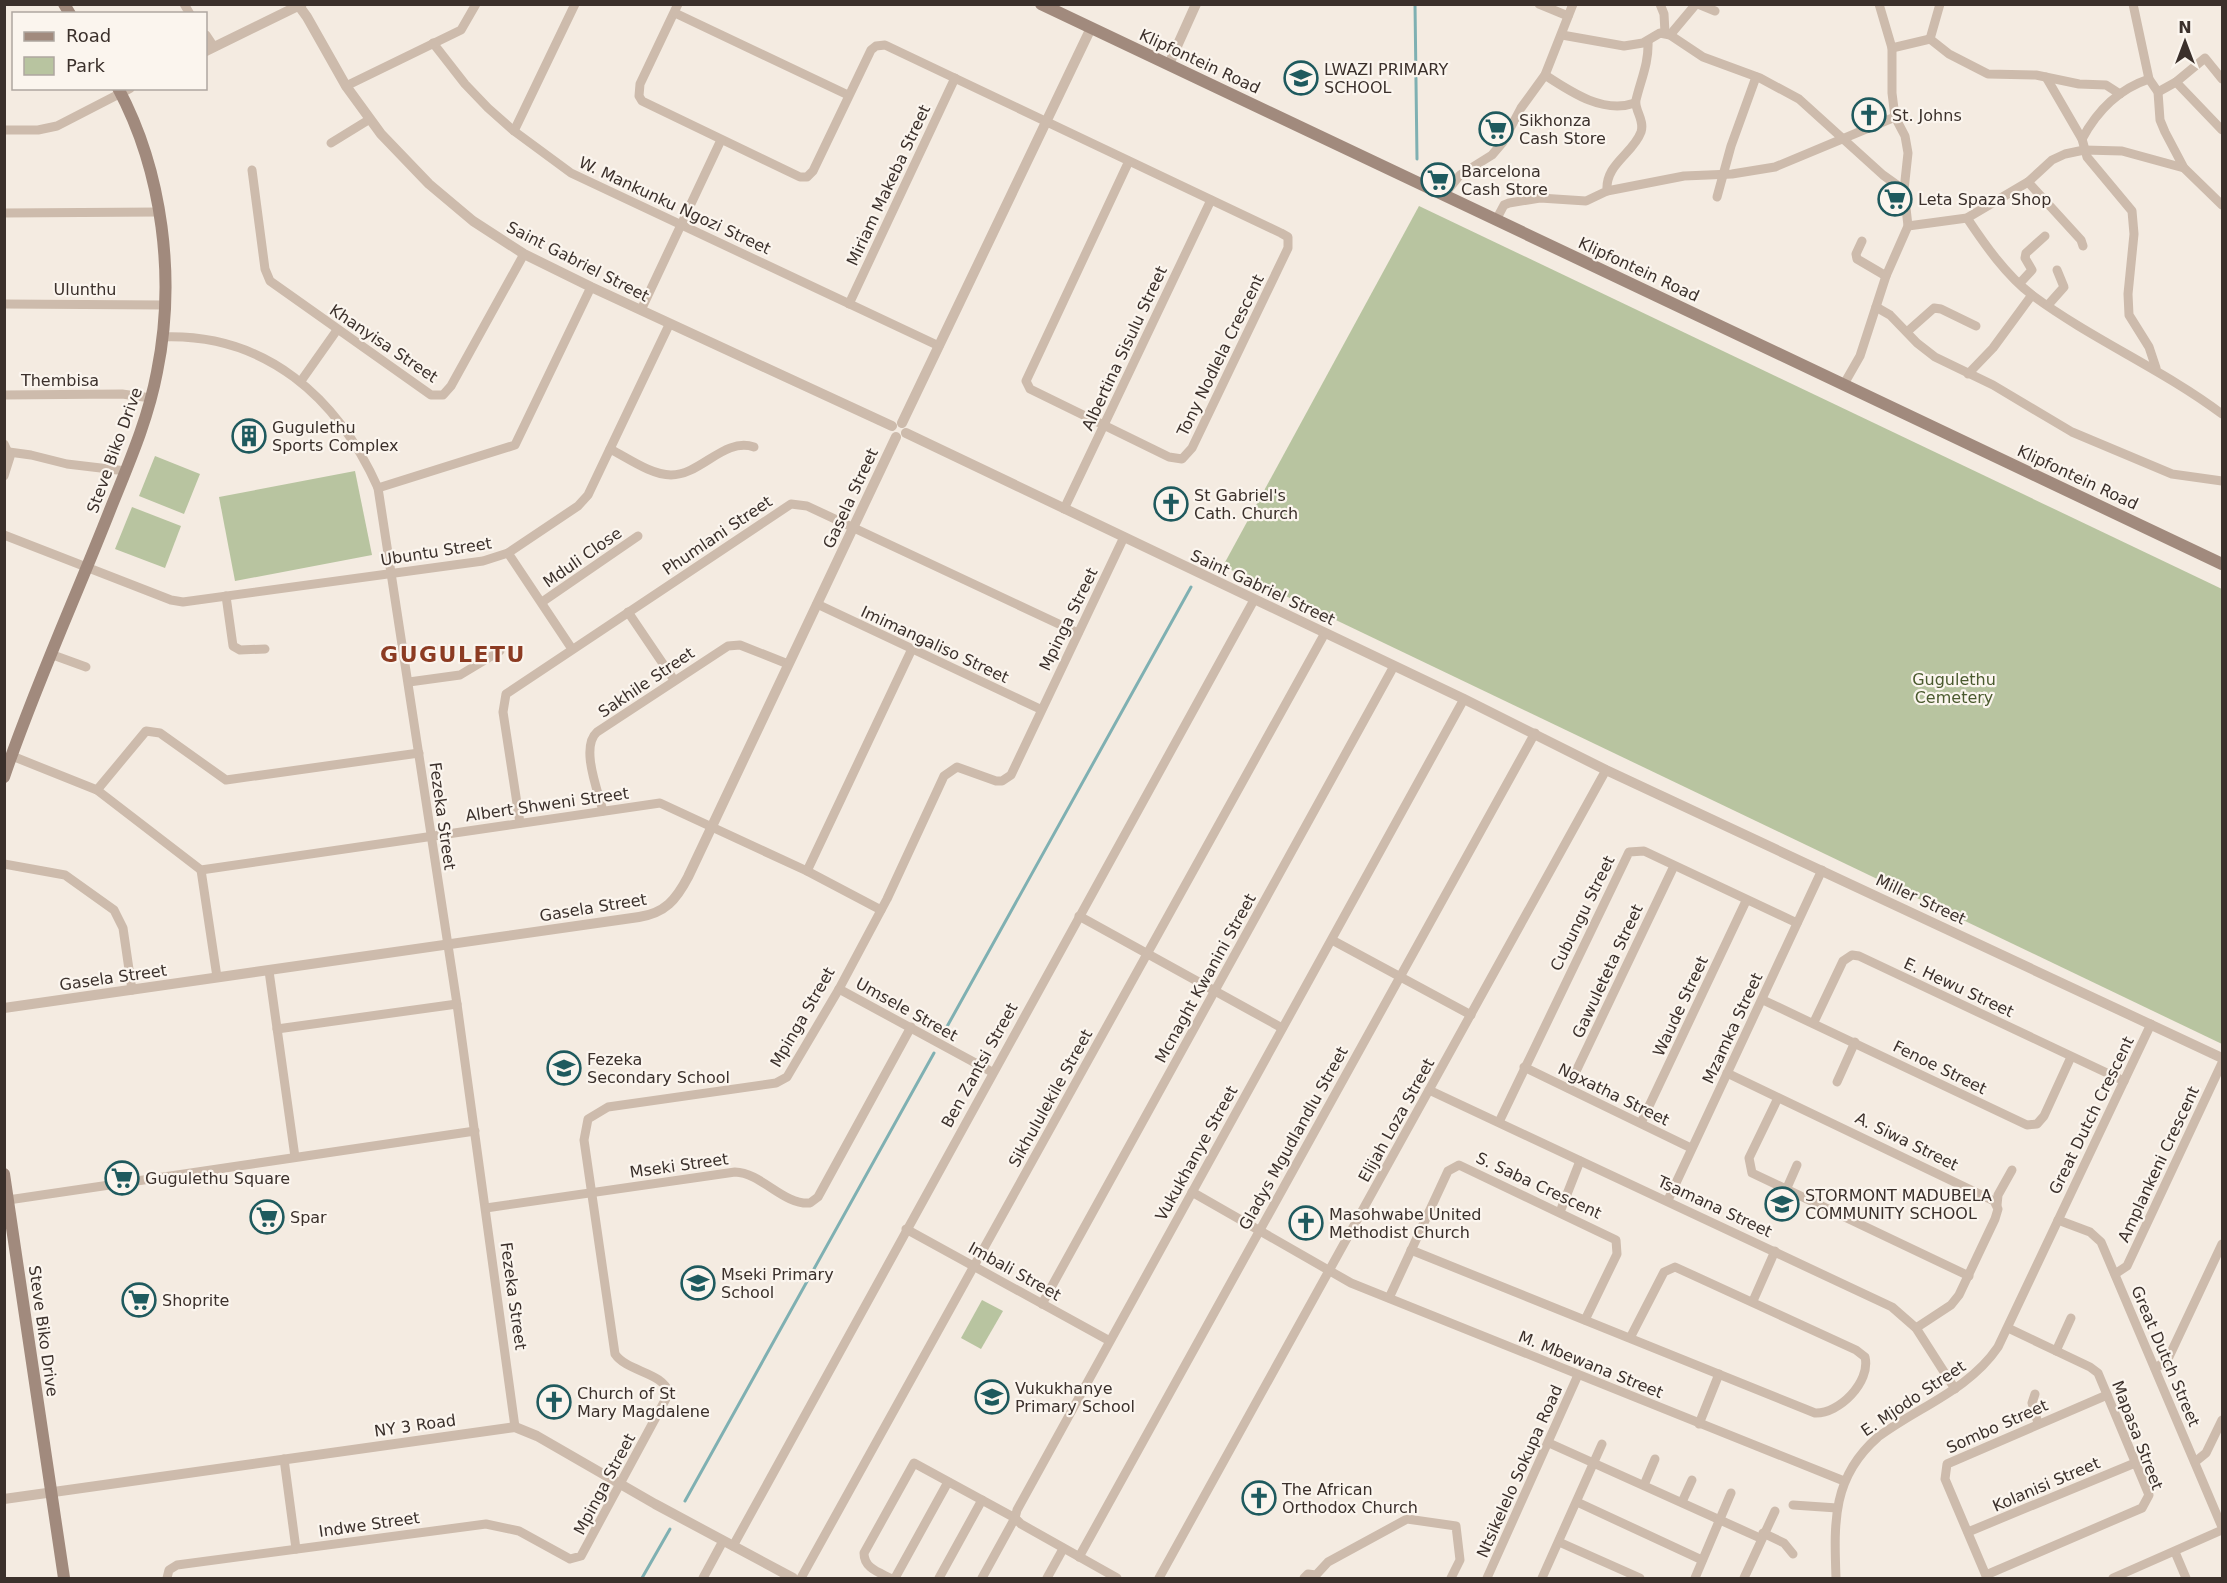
<svg xmlns="http://www.w3.org/2000/svg" width="2227" height="1583" font-family="'DejaVu Sans',sans-serif">
	<style>
		.green { fill: #b8c4a0 }
		.lines { fill: none; stroke-linecap: round; stroke-linejoin: round }
		.stream { stroke: #7fb0b2; stroke-width: 3 }
		.minor { stroke: #cdbbac; stroke-width: 9 }
		.tertiary { stroke: #cdbbac; stroke-width: 10 }
		.secondary { stroke: #a18a7d; stroke-width: 12 }
		.labels { text-anchor: middle; stroke-width: 4.5; stroke-linejoin: round; paint-order: stroke }
		.street-label { font-size: 16px; fill: #3b302b; stroke: #fbf5ee }
		.poi-label { font-size: 16px; fill: #3b302b; stroke: #fbf5ee; text-anchor: start }
		.park-label { font-size: 16px; fill: #4a5a2e; stroke: #fbf5ee }
		.district-label { font-size: 22px; font-weight: bold; letter-spacing: 1.5px; fill: #8c3b22; stroke: #fbf5ee }
	</style>
	<rect width="100%" height="100%" fill="#f4ebe1"/>
	<g class="green">
		<polygon points="1419,206 2222,589 2222,1044 1223,566"/>
		<polygon points="155,456 200,474 184,514 139,496"/>
		<polygon points="355,471 372,555 235,581 219,497"/>
		<polygon points="132,507 181,526 165,568 115,549"/>
		<polygon points="982,1300 1003,1311 981,1349 961,1338"/>
	</g>
	<g class="lines">
		<g class="stream">
			<polyline points="1415,4 1417,159"/>
			<polyline points="944,1032 1191,587"/>
			<polyline points="685,1501 934,1053"/>
			<polyline points="642,1578 670,1529"/>
		</g>
		<g class="minor">
			<polyline points="184,4 190,14"/>
			<polyline points="678,4 640,84 639,96 642,101 800,177 807,177 813,171 871,50 876,46 885,45 1281,233 1288,237 1288,248 1192,448 1182,459 1169,457 1030,389 1026,381 1129,161"/>
			<polyline points="1539,4 1568,16"/>
			<polyline points="1660,4 1664,14 1665,33"/>
			<polyline points="1698,4 1715,11"/>
			<polyline points="1879,4 1892,48 1892,93 1895,117 1905,136 1908,153 1904,190"/>
			<polyline points="2133,4 2149,79 2158,92 2160,120 2165,132 2184,168 2222,205"/>
			<polyline points="675,13 848,95"/>
			<polyline points="206,35 214,47"/>
			<polyline points="1562,35 1624,46 1643,43 1660,33 1670,35 1703,57 1760,78 1799,99 1883,175 1904,190 1908,226 1886,276 1860,356 1844,384"/>
			<polyline points="1670,35 1696,4"/>
			<polyline points="1930,39 1949,54 1988,74 2036,75 2079,84 2106,85 2120,94"/>
			<polyline points="1930,39 1940,4"/>
			<polyline points="433,43 465,84 488,108 514,131 571,173 939,346"/>
			<polyline points="1892,48 1930,39"/>
			<path d="M1545,75C1571,92 1603,114 1635,103"/>
			<polyline points="2046,77 2082,139 2087,157 2132,211 2134,234 2128,294 2129,315 2149,347 2156,368"/>
			<polyline points="2176,82 2222,130"/>
			<polyline points="346,86 461,30 476,4"/>
			<polyline points="2158,92 2176,82 2205,58 2222,79"/>
			<polyline points="4,130 38,130 57,126 121,93"/>
			<polyline points="514,131 575,4"/>
			<path d="M2082,139C2097,111 2119,89 2149,79"/>
			<polyline points="331,143 370,119"/>
			<polyline points="252,170 265,269 270,281 431,395 443,395 451,386 524,254"/>
			<polyline points="2028,182 2081,240 2083,246"/>
			<polyline points="1607,191 1684,176 1732,174 1775,167 1895,117"/>
			<polyline points="1444,195 1460,175 1492,155 1503,142 1521,108 1545,75 1573,4"/>
			<polyline points="1717,197 1731,146 1756,77"/>
			<polyline points="4,213 159,212"/>
			<path d="M1967,218C1985,245 2006,275 2032,295C2093,340 2162,369 2222,414"/>
			<path d="M1496,220L1504,205L1509,203L1540,198L1586,201L1607,191C1605,164 1633,154 1641,132C1645,120 1634,110 1636,100C1641,79 1649,63 1648,41"/>
			<polyline points="1908,226 1967,218 2028,182 2052,160 2065,154 2084,150 2122,151 2184,168"/>
			<polyline points="1862,241 1856,254 1857,259 1886,276"/>
			<polyline points="2020,283 2032,270 2025,258 2026,253 2045,236"/>
			<polyline points="4,304 164,305"/>
			<polyline points="849,304 955,78"/>
			<polyline points="2048,305 2064,287 2057,270"/>
			<polyline points="1876,307 1890,315 1917,343 1935,357 1993,385 2072,432 2172,474 2222,481"/>
			<polyline points="641,310 721,140"/>
			<polyline points="1908,331 1934,308 1941,309 1976,326"/>
			<path d="M162,337C266,333 338,398 378,488L457,1004L515,1427"/>
			<polyline points="1968,374 1993,348 2032,295"/>
			<polyline points="301,381 337,330"/>
			<polyline points="4,395 122,394 151,398"/>
			<polyline points="4,444 10,457 4,476"/>
			<path d="M610,449C628,458 651,475 671,475C701,475 724,437 754,447"/>
			<polyline points="9,452 31,455 67,464 126,471"/>
			<polyline points="378,488 515,445 591,287"/>
			<polyline points="1064,509 1211,200"/>
			<polyline points="4,535 171,600 183,602 483,561 508,553 578,506 588,495 669,325"/>
			<polyline points="508,553 572,649"/>
			<polyline points="226,596 233,646 240,650 265,649"/>
			<polyline points="542,602 638,536"/>
			<polyline points="817,604 1040,709"/>
			<polyline points="628,612 674,680"/>
			<polyline points="53,655 86,667"/>
			<polyline points="409,682 460,675 500,651"/>
			<polyline points="12,756 97,790 201,870 660,803 807,871 881,910"/>
			<polyline points="97,790 146,731 160,733 226,780 419,753"/>
			<path d="M603,811C598,791 580,747 597,732L728,646L740,645L788,664"/>
			<polyline points="520,823 503,712 506,694 791,504 807,506 1078,633"/>
			<polyline points="4,864 65,875 114,910 123,928 132,990"/>
			<polyline points="201,870 217,977"/>
			<polyline points="807,871 911,651"/>
			<polyline points="1079,916 1282,1028"/>
			<polyline points="1332,940 1471,1015"/>
			<polyline points="269,971 295,1157"/>
			<polyline points="839,989 992,1072"/>
			<polyline points="1763,1000 2027,1125 2037,1124 2044,1116 2071,1057"/>
			<polyline points="1814,1022 1843,961 1852,955 1859,956 2124,1081"/>
			<polyline points="277,1029 457,1004"/>
			<polyline points="1524,1067 1691,1148"/>
			<polyline points="1727,1073 1994,1201 1998,1209 1995,1219 1959,1295 1951,1305 1916,1328"/>
			<polyline points="1837,1082 1855,1042"/>
			<polyline points="1568,1088 1674,866"/>
			<polyline points="1429,1090 1892,1307 1916,1328 1955,1389"/>
			<polyline points="1778,1098 1749,1158 1752,1173 1969,1276"/>
			<polyline points="1499,1122 1629,852 1644,851 1797,923"/>
			<polyline points="1641,1123 1746,901"/>
			<polyline points="1786,1190 1797,1165"/>
			<polyline points="1192,1192 1351,1283 1844,1481"/>
			<polyline points="8,1200 475,1131"/>
			<polyline points="1668,1200 1822,870"/>
			<polyline points="1997,1205 1998,1195 2012,1170"/>
			<path d="M486,1208L735,1172C762,1173 783,1205 810,1203L818,1197L911,1027"/>
			<polyline points="1560,1212 1580,1161"/>
			<polyline points="2058,1220 2090,1232 2101,1242 2222,1527"/>
			<polyline points="906,1229 1108,1340"/>
			<path d="M1411,1250L1815,1413C1839,1414 1871,1382 1865,1357L1856,1350L1675,1267L1664,1272L1630,1338"/>
			<polyline points="2115,1274 2127,1266 2222,1063"/>
			<polyline points="1389,1298 1448,1171 1459,1165 1616,1240 1617,1254 1585,1320"/>
			<polyline points="1753,1301 1775,1251"/>
			<polyline points="1042,1304 1394,666"/>
			<polyline points="2056,1351 2071,1318"/>
			<polyline points="2155,1368 2167,1361 2222,1244"/>
			<polyline points="2035,1394 2032,1403 2038,1423"/>
			<polyline points="1699,1424 1719,1374"/>
			<polyline points="1549,1443 1760,1538"/>
			<polyline points="284,1459 296,1549"/>
			<polyline points="2195,1462 2206,1453 2222,1420"/>
			<polyline points="1644,1485 1655,1459"/>
			<polyline points="1577,1502 1702,1560"/>
			<polyline points="1682,1502 1692,1480"/>
			<polyline points="1793,1505 1837,1508"/>
			<polyline points="1968,1532 2135,1463"/>
			<polyline points="1763,1533 1784,1543 1793,1554"/>
			<polyline points="1559,1542 1640,1578"/>
			<polyline points="733,1546 1254,600"/>
			<polyline points="2175,1552 2186,1578"/>
			<polyline points="1079,1557 1535,733"/>
			<polyline points="1986,1575 2142,1508 2149,1495 2098,1373 2090,1367 2008,1328"/>
			<path d="M167,1578L169,1570L177,1565L486,1524L519,1531L570,1559L581,1556L669,1393C663,1372 627,1372 615,1354L584,1140L588,1119L608,1107L776,1083L787,1077L839,989L887,899L944,776L957,767L996,781H1002L1011,775L1124,537"/>
			<polyline points="703,1578 723,1541"/>
			<polyline points="801,1578 1325,633"/>
			<path d="M890,1578C878,1572 864,1568 864,1553L914,1463L1015,1518L982,1578"/>
			<polyline points="895,1578 948,1482"/>
			<polyline points="939,1578 982,1500"/>
			<polyline points="1047,1578 1063,1549"/>
			<polyline points="1117,1578 1021,1524 1015,1518 1017,1510 1464,699"/>
			<polyline points="1159,1578 1606,770"/>
			<polyline points="1304,1578 1308,1574 1316,1575 1328,1562 1407,1519 1456,1526 1460,1560 1451,1578"/>
			<polyline points="1487,1578 1578,1375"/>
			<polyline points="1542,1578 1602,1444"/>
			<polyline points="1695,1578 1731,1493"/>
			<polyline points="1744,1578 1775,1511"/>
			<path d="M1836,1578C1834,1522 1832,1477 1878,1437C1918,1407 1969,1390 1998,1347L2151,1024"/>
			<polyline points="1987,1578 1945,1479 1947,1464 2107,1395"/>
			<polyline points="2113,1578 2222,1530"/>
		</g>
		<g class="tertiary">
			<polyline points="299,6 307,17 346,86 381,134 429,184 473,221 524,254 591,287 892,426"/>
			<polyline points="206,51 302,4"/>
			<polyline points="1169,64 1196,4"/>
			<polyline points="121,93 130,88"/>
			<polyline points="902,423 1091,28"/>
			<polyline points="906,433 1464,699 1606,770 2222,1058"/>
			<path d="M4,1008L639,917C665,913 676,900 688,877L896,437"/>
			<polyline points="4,1499 515,1427 537,1436 655,1504 793,1578"/>
		</g>
		<g class="secondary">
			<polyline points="64,4 70,14"/>
			<polyline points="1041,4 2222,564"/>
			<path d="M4,777C35,686 75,599 110,510C128,465 148,420 157,372C176,279 163,172 118,88"/>
			<polyline points="4,1174 64,1578"/>
		</g>
	</g>
	<defs>
		<g id="school-ring" transform="scale(1.725)"><circle r="9.5" fill="#fbf5ee" stroke="#1f5a5e" stroke-width="1.5"/><path d="M0-5L7-2L0 1L-7-2ZM-4 1L0 2.5L4 1V4Q0 6-4 4Z" fill="#1f5a5e"/></g>
		<g id="church-ring" transform="scale(1.725)"><circle r="9.5" fill="#fbf5ee" stroke="#1f5a5e" stroke-width="1.5"/><path d="M-1.2-6h2.4v3.5h3.3v2.4h-3.3V6h-2.4V-.1h-3.3v-2.4h3.3Z" fill="#1f5a5e"/></g>
		<g id="supermarket-ring" transform="scale(1.725)"><circle r="9.5" fill="#fbf5ee" stroke="#1f5a5e" stroke-width="1.5"/><path d="M-6-5.5h2.5l.6 2H6L4.5 2H-2.5L-4.4-4H-6ZM-1.5 3.2a1.3 1.3 0 1 0 .1 0ZM3 3.2a1.3 1.3 0 1 0 .1 0Z" fill="#1f5a5e"/></g>
		<g id="building-ring" transform="scale(1.725)"><circle r="9.5" fill="#fbf5ee" stroke="#1f5a5e" stroke-width="1.5"/><path d="M-4-6H4V6H1V3H-1V6H-4ZM-2.5-4.3h1.7v1.8h-1.7ZM.8-4.3h1.7v1.8H.8ZM-2.5-1h1.7V.8h-1.7ZM.8-1h1.7V.8H.8Z" fill="#1f5a5e"/></g>
	</defs>
	<g fill-rule="evenodd">
		<use href="#school-ring" x="1301" y="78"/>
		<use href="#church-ring" x="1869" y="115"/>
		<use href="#supermarket-ring" x="1496" y="129"/>
		<use href="#supermarket-ring" x="1438" y="180"/>
		<use href="#supermarket-ring" x="1895" y="199"/>
		<use href="#building-ring" x="249" y="436"/>
		<use href="#church-ring" x="1171" y="504"/>
		<use href="#school-ring" x="564" y="1068"/>
		<use href="#supermarket-ring" x="122" y="1178"/>
		<use href="#school-ring" x="1782" y="1204"/>
		<use href="#supermarket-ring" x="267" y="1217"/>
		<use href="#church-ring" x="1306" y="1223"/>
		<use href="#school-ring" x="698" y="1283"/>
		<use href="#supermarket-ring" x="139" y="1300"/>
		<use href="#school-ring" x="992" y="1397"/>
		<use href="#church-ring" x="554" y="1402"/>
		<use href="#church-ring" x="1259" y="1498"/>
	</g>
	<g class="labels">
		<g class="street-label">
			<text transform="translate(1200 61) rotate(25)" y="6">Klipfontein Road</text>
			<text transform="translate(888 185) rotate(-65)" y="6">Miriam Makeba Street</text>
			<text transform="translate(675 205) rotate(25)" y="6">W. Mankunku Ngozi Street</text>
			<text transform="translate(578 261) rotate(27)" y="6">Saint Gabriel Street</text>
			<text transform="translate(1639 269) rotate(25)" y="6">Klipfontein Road</text>
			<text x="85" y="295">Ulunthu</text>
			<text transform="translate(384 343) rotate(34)" y="6">Khanyisa Street</text>
			<text transform="translate(1124 348) rotate(-65)" y="6">Albertina Sisulu Street</text>
			<text transform="translate(1220 355) rotate(-64)" y="6">Tony Nodlela Crescent</text>
			<text x="60" y="386">Thembisa</text>
			<text transform="translate(114 450) rotate(-70)" y="6">Steve Biko Drive</text>
			<text transform="translate(2078 477) rotate(25)" y="6">Klipfontein Road</text>
			<text transform="translate(850 498) rotate(-65)" y="6">Gasela Street</text>
			<text transform="translate(717 535) rotate(-34)" y="6">Phumlani Street</text>
			<text transform="translate(436 551) rotate(-9)" y="6">Ubuntu Street</text>
			<text transform="translate(582 557) rotate(-35)" y="6">Mduli Close</text>
			<text transform="translate(1263 587) rotate(25)" y="6">Saint Gabriel Street</text>
			<text transform="translate(1068 619) rotate(-64)" y="6">Mpinga Street</text>
			<text transform="translate(935 644) rotate(25)" y="6">Imimangaliso Street</text>
			<text transform="translate(646 682) rotate(-34)" y="6">Sakhile Street</text>
			<text transform="translate(547 804) rotate(-8)" y="6">Albert Shweni Street</text>
			<text transform="translate(443 816) rotate(82)" y="6">Fezeka Street</text>
			<text transform="translate(1921 899) rotate(25)" y="6">Miller Street</text>
			<text transform="translate(593 907) rotate(-9)" y="6">Gasela Street</text>
			<text transform="translate(1582 913) rotate(-64)" y="6">Cubungu Street</text>
			<text transform="translate(1607 971) rotate(-65)" y="6">Gawuleteta Street</text>
			<text transform="translate(113 977) rotate(-8)" y="6">Gasela Street</text>
			<text transform="translate(1205 978) rotate(-61)" y="6">Mcnaght Kwanini Street</text>
			<text transform="translate(1959 987) rotate(25)" y="6">E. Hewu Street</text>
			<text transform="translate(1680 1006) rotate(-65)" y="6">Waude Street</text>
			<text transform="translate(907 1009) rotate(29)" y="6">Umsele Street</text>
			<text transform="translate(802 1017) rotate(-60)" y="6">Mpinga Street</text>
			<text transform="translate(1732 1028) rotate(-65)" y="6">Mzamka Street</text>
			<text transform="translate(979 1065) rotate(-61)" y="6">Ben Zantsi Street</text>
			<text transform="translate(1940 1067) rotate(26)" y="6">Fenoe Street</text>
			<text transform="translate(1614 1094) rotate(26)" y="6">Ngxatha Street</text>
			<text transform="translate(1050 1098) rotate(-61)" y="6">Sikhululekile Street</text>
			<text transform="translate(2091 1115) rotate(-64)" y="6">Great Dutch Crescent</text>
			<text transform="translate(1396 1120) rotate(-61)" y="6">Elijah Loza Street</text>
			<text transform="translate(1293 1138) rotate(-61)" y="6">Gladys Mgudlandlu Street</text>
			<text transform="translate(1907 1141) rotate(26)" y="6">A. Siwa Street</text>
			<text transform="translate(1196 1153) rotate(-61)" y="6">Vukukhanye Street</text>
			<text transform="translate(2158 1164) rotate(-65)" y="6">Amplankeni Crescent</text>
			<text transform="translate(679 1165) rotate(-8)" y="6">Mseki Street</text>
			<text transform="translate(1539 1185) rotate(25)" y="6">S. Saba Crescent</text>
			<text transform="translate(1715 1206) rotate(25)" y="6">Tsamana Street</text>
			<text transform="translate(1015 1271) rotate(29)" y="6">Imbali Street</text>
			<text transform="translate(514 1296) rotate(82)" y="6">Fezeka Street</text>
			<text transform="translate(44 1331) rotate(82)" y="6">Steve Biko Drive</text>
			<text transform="translate(2166 1356) rotate(67)" y="6">Great Dutch Street</text>
			<text transform="translate(1591 1364) rotate(22)" y="6">M. Mbewana Street</text>
			<text transform="translate(1913 1398) rotate(-34)" y="6">E. Mjodo Street</text>
			<text transform="translate(415 1425) rotate(-8)" y="6">NY 3 Road</text>
			<text transform="translate(1997 1426) rotate(-24)" y="6">Sombo Street</text>
			<text transform="translate(2138 1435) rotate(69)" y="6">Mapasa Street</text>
			<text transform="translate(1519 1471) rotate(-66)" y="6">Ntsikelelo Sokupa Road</text>
			<text transform="translate(604 1484) rotate(-62)" y="6">Mpinga Street</text>
			<text transform="translate(2046 1484) rotate(-23)" y="6">Kolanisi Street</text>
			<text transform="translate(369 1524) rotate(-8)" y="6">Indwe Street</text>
		</g>
		<g class="poi-label">
			<text x="1324" y="75">LWAZI PRIMARY<tspan x="1324" dy="18">SCHOOL</tspan></text>
			<text x="1892" y="121">St. Johns</text>
			<text x="1519" y="126">Sikhonza<tspan x="1519" dy="18">Cash Store</tspan></text>
			<text x="1461" y="177">Barcelona<tspan x="1461" dy="18">Cash Store</tspan></text>
			<text x="1918" y="205">Leta Spaza Shop</text>
			<text x="272" y="433">Gugulethu<tspan x="272" dy="18">Sports Complex</tspan></text>
			<text x="1194" y="501">St Gabriel's<tspan x="1194" dy="18">Cath. Church</tspan></text>
			<text x="587" y="1065">Fezeka<tspan x="587" dy="18">Secondary School</tspan></text>
			<text x="145" y="1184">Gugulethu Square</text>
			<text x="1805" y="1201">STORMONT MADUBELA<tspan x="1805" dy="18">COMMUNITY SCHOOL</tspan></text>
			<text x="1329" y="1220">Masohwabe United<tspan x="1329" dy="18">Methodist Church</tspan></text>
			<text x="290" y="1223">Spar</text>
			<text x="721" y="1280">Mseki Primary<tspan x="721" dy="18">School</tspan></text>
			<text x="162" y="1306">Shoprite</text>
			<text x="1015" y="1394">Vukukhanye<tspan x="1015" dy="18">Primary School</tspan></text>
			<text x="577" y="1399">Church of St<tspan x="577" dy="18">Mary Magdalene</tspan></text>
			<text x="1282" y="1495">The African<tspan x="1282" dy="18">Orthodox Church</tspan></text>
		</g>
		<g class="park-label">
			<text x="1954" y="685">Gugulethu<tspan x="1954" dy="18">Cemetery</tspan></text>
		</g>
		<g class="district-label">
			<text x="453" y="662">GUGULETU</text>
		</g>
	</g>
	<rect width="2227" height="1583" fill="none" stroke="#3b302b" stroke-width="12"/>
	<rect x="12" y="12" width="195" height="78" fill="#fbf5ee" stroke="#aea6a0" stroke-width="1.5"/>
	<rect x="24" y="32" width="30" height="9" fill="#a18a7d" stroke="#aea6a0" stroke-width="1.5"/>
	<text x="66" y="42" font-size="18" fill="#3b302b">Road</text>
	<rect x="24" y="57" width="30" height="18" fill="#b8c4a0" stroke="#aea6a0" stroke-width="1.5"/>
	<text x="66" y="72" font-size="18" fill="#3b302b">Park</text>
	<g transform="translate(2185 42)" stroke="#fbf5ee" stroke-width="4.5" paint-order="stroke">
	<path d="M0-4.5L10 22L0 15L-10 22Z" fill="#3b302b"/>
	<text y="-9" font-size="16" font-weight="bold" text-anchor="middle" fill="#3b302b">N</text>
	</g>
</svg>
